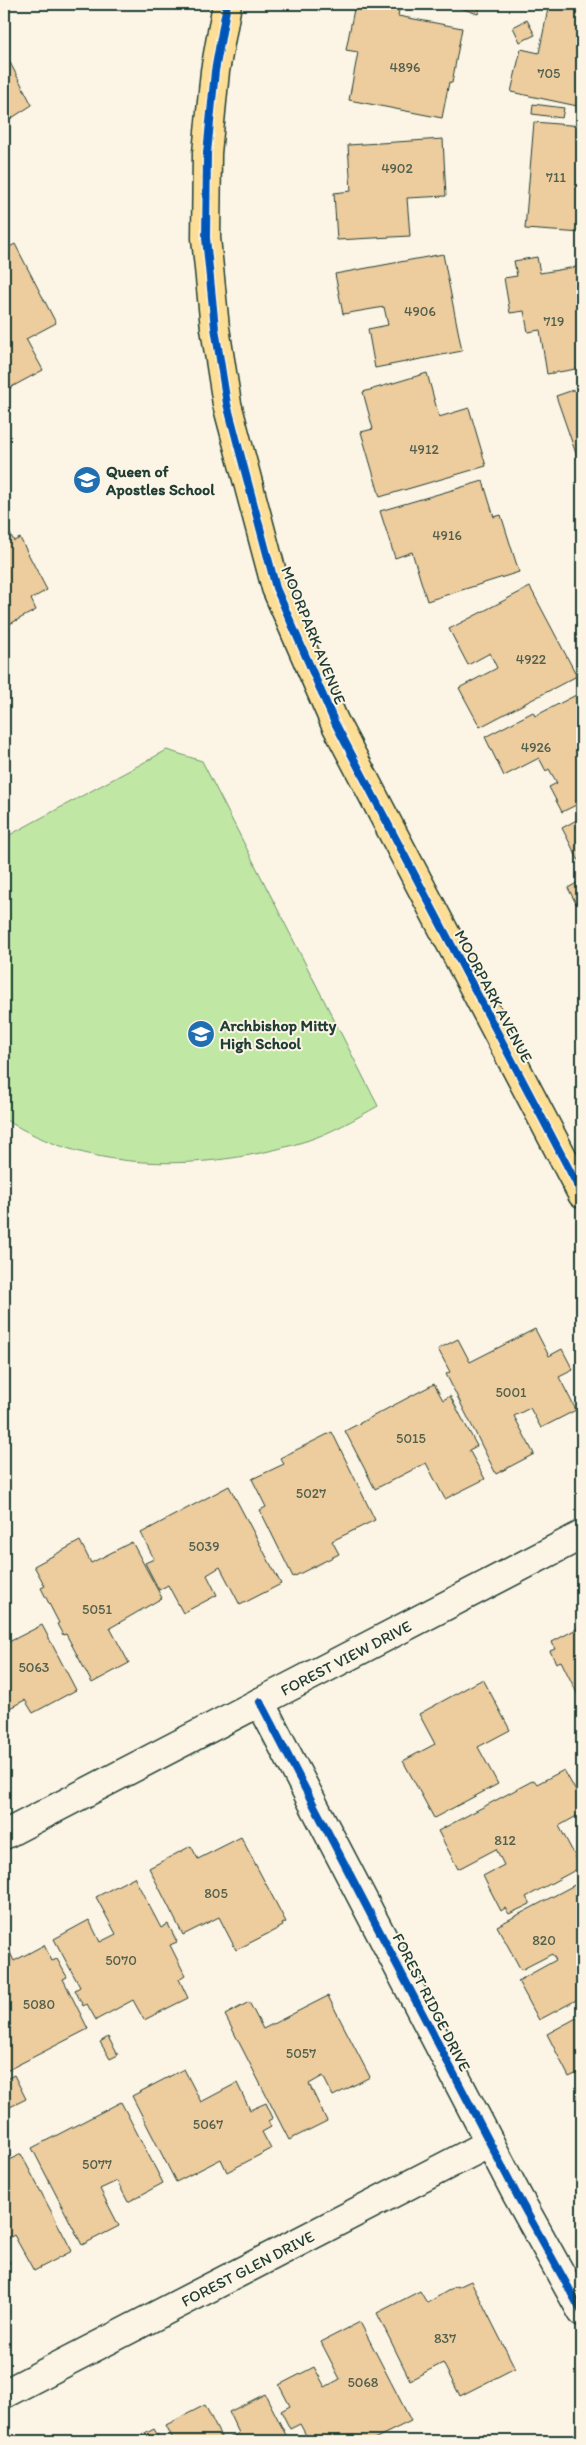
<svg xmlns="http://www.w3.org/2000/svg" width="586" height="2445" font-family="Itim,sans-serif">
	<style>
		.green { fill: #c0e8a4; stroke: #70926c }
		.building { fill: #edcc9e; stroke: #1f3d34 }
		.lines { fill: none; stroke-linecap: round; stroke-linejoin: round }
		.minor-casing { stroke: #1f3d34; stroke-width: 31 }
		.major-casing { stroke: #1f3d34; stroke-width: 31 }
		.minor { stroke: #fcf5e5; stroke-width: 28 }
		.major { stroke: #fdde96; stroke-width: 28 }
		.cycleway-casing { stroke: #fcf5e5; stroke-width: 11 }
		.cycleway { stroke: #0057b8; stroke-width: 8 }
		.labels { text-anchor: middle; stroke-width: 4; stroke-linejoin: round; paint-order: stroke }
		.number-label { font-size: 14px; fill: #52614e }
		.poi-label { font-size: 16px; font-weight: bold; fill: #1f3d34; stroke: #fcf5e5; text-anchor: start }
		.street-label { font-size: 16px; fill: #1f3d34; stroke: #fcf5e5 }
	</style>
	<rect width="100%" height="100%" fill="#fcf5e5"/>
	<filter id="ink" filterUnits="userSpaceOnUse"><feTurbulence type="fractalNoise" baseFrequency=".02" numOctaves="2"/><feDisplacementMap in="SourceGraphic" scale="10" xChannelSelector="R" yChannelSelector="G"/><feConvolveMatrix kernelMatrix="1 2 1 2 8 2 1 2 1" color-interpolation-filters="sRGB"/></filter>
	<g filter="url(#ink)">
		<path class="green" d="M167,750L202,761L378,1106C355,1119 331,1133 306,1141C234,1164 143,1172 70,1149C47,1142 24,1131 4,1119V838Z"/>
		<g class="building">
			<polygon points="355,4 399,10 398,16 462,28 452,83 449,82 442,118 349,100 358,52 346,50"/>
			<polygon points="449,4 481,4 478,14"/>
			<polygon points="549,4 582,4 582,107 511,92 521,49 539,53"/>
			<polygon points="527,20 535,35 520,42 513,27"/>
			<polygon points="4,51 32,105 4,123"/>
			<polygon points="533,104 564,108 562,118 532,114"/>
			<polygon points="534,122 582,126 582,233 525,229"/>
			<polygon points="443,139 446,196 407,198 410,236 337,240 334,193 351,191 348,145"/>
			<polygon points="15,244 56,323 26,339 43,370 4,391 4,250"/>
			<polygon points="443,254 462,351 375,368 368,329 388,325 384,307 343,314 335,274"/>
			<polygon points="537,257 540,273 582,266 582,368 547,374 540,330 528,332 524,311 510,313 504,278 517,276 514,261"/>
			<polygon points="427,373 439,417 469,408 486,466 380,497 361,432 373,429 363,392"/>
			<polygon points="582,387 582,471 556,396"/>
			<polygon points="483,481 494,517 501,515 519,572 427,601 412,552 395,558 380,511"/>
			<polygon points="4,523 14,541 20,538 47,590 31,599 36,610 4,627"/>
			<polygon points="530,587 577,676 480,727 459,688 497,668 490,653 468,665 449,629"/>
			<polygon points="582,692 582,802 562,812 549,787 557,783 549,769 546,771 539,758 504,776 485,737 533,712 535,716"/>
			<polygon points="582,817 582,862 580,863 562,828"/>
			<polygon points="582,880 582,915 568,888"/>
			<polygon points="535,1329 549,1356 562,1349 573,1370 559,1377 576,1410 541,1428 530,1408 514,1416 534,1454 496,1474 446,1374 450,1372 438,1349 458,1339 470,1362"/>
			<polygon points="434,1384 443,1400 450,1396 477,1446 469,1450 485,1479 445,1499 426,1463 375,1489 345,1431"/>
			<polygon points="332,1432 375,1520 332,1541 339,1554 293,1577 260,1510 266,1507 252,1479 284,1464 280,1458"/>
			<polygon points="229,1486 281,1584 240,1605 220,1567 207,1575 217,1595 183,1613 168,1585 159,1590 145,1563 154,1559 141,1533"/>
			<polygon points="80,1541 91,1563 132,1542 162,1598 110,1628 129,1663 92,1683 66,1634 63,1635 57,1624 59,1623 41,1588 45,1586 34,1566"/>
			<polygon points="42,1625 76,1690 33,1713 25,1700 4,1711 4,1641 5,1644"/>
			<polygon points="582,1626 582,1697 579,1697 561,1661 556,1663 550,1651 555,1649 552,1642"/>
			<polygon points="483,1679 510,1730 478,1747 498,1784 434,1818 403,1761 435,1744 419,1714"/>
			<polygon points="564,1770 582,1802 582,1813 559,1826 581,1867 526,1897 530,1904 509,1914 505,1908 501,1911 483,1876 504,1865 496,1849 458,1869 438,1831 534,1780 537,1784"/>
			<polygon points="241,1837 286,1922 282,1924 283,1926 236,1950 219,1917 183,1935 149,1868 191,1846 198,1859"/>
			<polygon points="134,1877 161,1928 168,1924 177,1942 170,1945 185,1975 179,1979 188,1998 144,2020 133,2000 96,2020 87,2004 83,2006 75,1990 80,1987 54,1939 89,1920 100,1942 116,1934 96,1897"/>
			<polygon points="582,1881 582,1997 539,2020 518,1981 556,1960 552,1954 521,1970 497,1926"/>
			<polygon points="44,1945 52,1961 57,1959 67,1977 63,1979 88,2029 4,2072 4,1947 7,1946 14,1961"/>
			<polygon points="328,1996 370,2077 333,2096 323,2076 309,2084 327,2121 289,2140 225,2015 249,2002 263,2029"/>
			<polygon points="582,2015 582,2071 569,2077 547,2034"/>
			<polygon points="108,2037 118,2055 110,2059 100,2042"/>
			<polygon points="184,2069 201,2102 237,2083 250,2110 266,2103 273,2118 268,2121 271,2127 262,2132 271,2149 227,2172 221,2159 176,2182 132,2096"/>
			<polygon points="14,2075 26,2099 8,2108 4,2100 4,2080"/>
			<polygon points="121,2102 163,2183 128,2202 117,2181 100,2189 119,2226 82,2245 32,2148"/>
			<polygon points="21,2154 72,2251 34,2271 14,2235 4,2241 4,2163"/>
			<polygon points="4,2251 10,2263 4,2266"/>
			<polygon points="471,2281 515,2368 460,2396 443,2363 410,2380 377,2313 420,2291 427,2303 456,2286 458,2287"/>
			<polygon points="360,2322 411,2421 370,2441 309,2441 300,2424 290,2429 281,2411 290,2406 279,2385 314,2367 325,2387 340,2379 321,2342"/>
			<polygon points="265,2394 289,2441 224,2441 239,2433 229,2412"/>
			<polygon points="205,2405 223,2441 174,2441 166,2425"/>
			<polygon points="154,2429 161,2441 132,2441"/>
		</g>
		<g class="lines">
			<g class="minor-casing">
				<g id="minor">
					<polyline points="260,1702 517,2195 582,2312"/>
					<path id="s1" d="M4,1835L582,1535"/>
					<path id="s2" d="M4,2394L490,2143"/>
				</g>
			</g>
			<g class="major-casing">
				<polyline id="major" points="227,4 215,71 207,153 206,238 215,328 227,404 276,588 334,721 582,1194"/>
			</g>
			<use href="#minor" class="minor"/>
			<use href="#major" class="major"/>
			<g class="cycleway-casing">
				<g id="cycleway">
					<polyline points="227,4 215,71 207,153 206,238 215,328 227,404 276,588 334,721 582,1194"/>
					<polyline points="260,1702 517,2195 582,2312"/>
				</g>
			</g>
			<use href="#cycleway" class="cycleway"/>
		</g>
	</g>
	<defs>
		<g id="school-disc" transform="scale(1.4375)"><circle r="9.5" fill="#1f6fb2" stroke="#fcf5e5"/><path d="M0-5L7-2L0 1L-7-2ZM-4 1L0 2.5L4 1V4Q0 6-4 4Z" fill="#fff"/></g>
	</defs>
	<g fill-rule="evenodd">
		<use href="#school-disc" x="87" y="480"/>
		<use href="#school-disc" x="201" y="1034"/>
	</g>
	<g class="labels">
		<g class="number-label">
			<text x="405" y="72">4896</text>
			<text x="549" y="78">705</text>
			<text x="397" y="173">4902</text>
			<text x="556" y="182">711</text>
			<text x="420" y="316">4906</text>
			<text x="554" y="326">719</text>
			<text x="424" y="454">4912</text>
			<text x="447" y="540">4916</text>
			<text x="531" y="664">4922</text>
			<text x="536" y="752">4926</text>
			<text x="511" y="1397">5001</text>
			<text x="411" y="1443">5015</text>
			<text x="311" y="1498">5027</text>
			<text x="204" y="1551">5039</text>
			<text x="97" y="1614">5051</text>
			<text x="34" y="1672">5063</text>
			<text x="505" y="1845">812</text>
			<text x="216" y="1898">805</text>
			<text x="544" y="1945">820</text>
			<text x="121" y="1965">5070</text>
			<text x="39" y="2009">5080</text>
			<text x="301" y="2058">5057</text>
			<text x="208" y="2129">5067</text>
			<text x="97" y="2169">5077</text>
			<text x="445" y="2343">837</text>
			<text x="363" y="2387">5068</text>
		</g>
		<g class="poi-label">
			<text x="106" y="477">Queen of<tspan x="106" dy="18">Apostles School</tspan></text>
			<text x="220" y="1031">Archbishop Mitty<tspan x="220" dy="18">High School</tspan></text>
		</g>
		<g class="street-label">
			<text transform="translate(314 635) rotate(68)" y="6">MOORPARK AVENUE</text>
			<text transform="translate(494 996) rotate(62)" y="6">MOORPARK AVENUE</text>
			<text dy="6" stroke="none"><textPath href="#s1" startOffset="385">FOREST VIEW DRIVE</textPath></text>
			<text transform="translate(432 2002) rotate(63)" y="6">FOREST RIDGE DRIVE</text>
			<text dy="6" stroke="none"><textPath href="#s2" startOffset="274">FOREST GLEN DRIVE</textPath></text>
		</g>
	</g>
	<rect width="586" height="2445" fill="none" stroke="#fcf5e5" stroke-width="20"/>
	<rect x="10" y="10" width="566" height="2425" fill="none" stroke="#1f3d34" stroke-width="2" filter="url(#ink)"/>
</svg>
